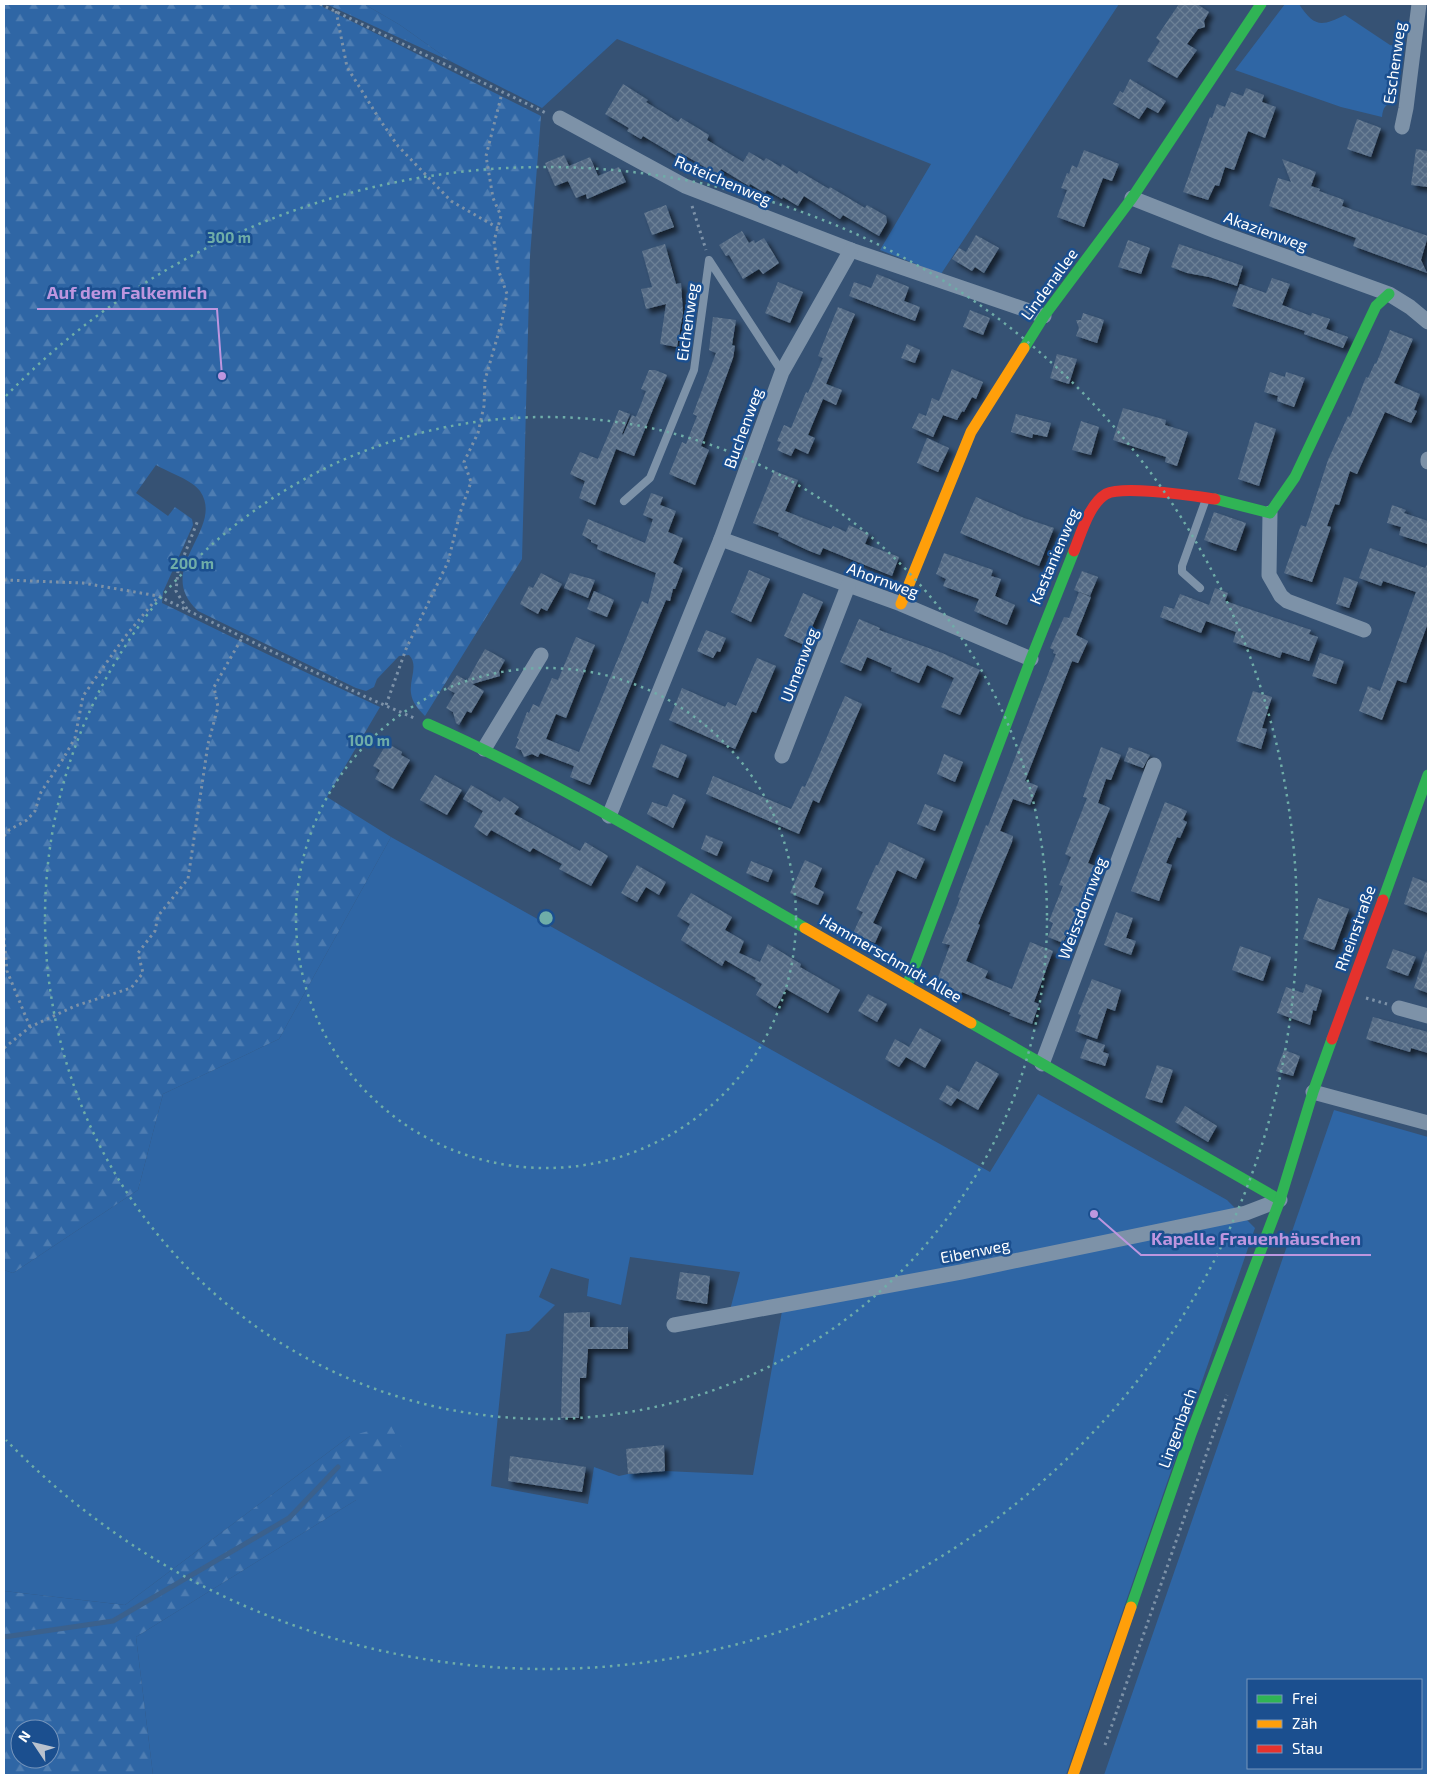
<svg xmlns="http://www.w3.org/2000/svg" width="1432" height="1779" font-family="'Exo 2',sans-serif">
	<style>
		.green { fill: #2f66a5; fill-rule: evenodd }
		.forest { fill: url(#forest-firs); fill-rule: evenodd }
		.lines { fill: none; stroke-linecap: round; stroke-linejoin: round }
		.stream { stroke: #3b618d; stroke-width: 5 }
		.building { fill: url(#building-cross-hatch); filter: url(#shadow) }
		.path { stroke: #7d92a8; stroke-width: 3; stroke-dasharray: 2.5 4; stroke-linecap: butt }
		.lane { stroke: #7d92a8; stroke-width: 8 }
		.street { stroke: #7d92a8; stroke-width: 15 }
		.fast { stroke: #30b455; stroke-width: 11 }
		.slow { stroke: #ff9f0a; stroke-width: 11 }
		.jam { stroke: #e5322d; stroke-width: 11 }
		.ring { fill: none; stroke: #6fada8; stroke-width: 2.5; stroke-dasharray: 2.5 5 }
		.labels { text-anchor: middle; stroke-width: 5; stroke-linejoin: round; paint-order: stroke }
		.street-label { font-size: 16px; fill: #fff; stroke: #1b4f8f }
		.centre { fill: #6fada8; stroke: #1b4f8f; stroke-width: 2.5 }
		.ring-label { font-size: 15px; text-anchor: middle; font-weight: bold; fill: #6fada8; stroke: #1b4f8f; stroke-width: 5; stroke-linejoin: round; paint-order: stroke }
		.leader { fill: none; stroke: #bd96df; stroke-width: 2 }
		.callout-dot { fill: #bd96df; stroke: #1b4f8f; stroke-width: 2 }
		.callout-label { font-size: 18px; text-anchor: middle; font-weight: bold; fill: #bd96df; stroke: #1b4f8f; stroke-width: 5; stroke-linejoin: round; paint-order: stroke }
	</style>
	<defs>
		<pattern id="forest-firs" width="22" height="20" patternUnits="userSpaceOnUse" patternTransform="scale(1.25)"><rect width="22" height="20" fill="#2f66a5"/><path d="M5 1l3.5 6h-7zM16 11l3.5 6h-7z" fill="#4e7db2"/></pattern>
		<pattern id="building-cross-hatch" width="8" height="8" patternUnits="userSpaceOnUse" patternTransform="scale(1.25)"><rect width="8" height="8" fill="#526984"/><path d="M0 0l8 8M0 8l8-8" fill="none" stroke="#6c8096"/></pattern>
		<filter id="shadow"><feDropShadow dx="4.5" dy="4.5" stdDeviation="2.5" flood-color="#0009"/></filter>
	</defs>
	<rect width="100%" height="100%" fill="#365274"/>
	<g class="green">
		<polygon points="364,4 1119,4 941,274 880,250 931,164 617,39 542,108 452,62 400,25"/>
		<path d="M1285,4H1299C1314,27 1321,27 1345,15L1390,45L1402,47L1396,102C1386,103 1383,107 1382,117L1341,107L1235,70Z"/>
		<polygon points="391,837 990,1172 1038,1094 1227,1200 1236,1209 729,1314 740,1272 630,1257 621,1305 587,1296 589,1279 551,1268 539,1297 555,1305 529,1331 506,1334 491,1486 588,1504 594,1467 619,1476 628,1474 665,1471 753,1475 782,1311 1245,1218 1255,1228 1066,1775 153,1775 136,1637 356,1500 350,1436 125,1605 4,1591 4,1270 13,1273 138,1190 163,1094 279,1039"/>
		<path d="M1334,1110L1428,1137V1775H1104ZM1248,1680H1421V1768H1248Z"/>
	</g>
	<g class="forest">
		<path d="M4,4H323V7L541,116L530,256L522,559L425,716C418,709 412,702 411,693C409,680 419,665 409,655L399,656L377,679L374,687L366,691L356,688L198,611C152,569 226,529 200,491C192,480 168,472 156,465L136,493L168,516L175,507L192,519L193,525L163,592L162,603L271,656L380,707L327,797L391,837L279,1039L163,1094L138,1190L13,1273L4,1270Z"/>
		<polygon points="326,4 364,4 400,25 452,62"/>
		<path d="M391,1425L404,1452L356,1500L136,1637L153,1775H4V1591L125,1605L350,1436ZM20,1729H50V1759H20Z"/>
	</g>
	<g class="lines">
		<polyline class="stream" points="4,1637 113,1621 289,1518 338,1467"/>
	</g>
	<g class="building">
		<polygon points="1179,4 1197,4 1209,12 1204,21 1205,27 1198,29 1187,44 1197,50 1177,78 1147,61 1160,41 1156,38"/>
		<polygon points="1130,79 1166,101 1158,113 1147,107 1139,119 1113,104 1120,91 1123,93"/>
		<polygon points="623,84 648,100 646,102 678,122 681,118 709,135 707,140 743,162 749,152 764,161 766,158 781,167 782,164 797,174 799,171 829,189 830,187 865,208 867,205 886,216 887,222 879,236 843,215 840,219 804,196 798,206 783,197 782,199 767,190 765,193 750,184 749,186 721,169 718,175 681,153 678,157 643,136 641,139 627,131 629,128 605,114"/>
		<polygon points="1246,88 1264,95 1262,102 1276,107 1265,138 1248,131 1234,170 1225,167 1219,186 1215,185 1208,200 1183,192 1210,117 1212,118 1217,104 1225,107 1231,92 1243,96"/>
		<polygon points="1357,119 1381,128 1371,157 1347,149"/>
		<polygon points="1416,149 1428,151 1428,187 1411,185"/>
		<polygon points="1084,150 1119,164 1112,181 1103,178 1084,227 1057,217 1067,190 1061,188 1067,173 1069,174 1072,165 1077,168"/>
		<polygon points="564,155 569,166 590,157 598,176 619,167 626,182 587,199 586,194 576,198 568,181 555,186 545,163"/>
		<polygon points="1282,159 1316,172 1311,186 1320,189 1319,191 1344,200 1342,206 1428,236 1421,260 1427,273 1353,246 1356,238 1269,206 1278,178 1291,182"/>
		<polygon points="666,205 674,227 652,235 644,213"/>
		<polygon points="742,231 749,243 754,240 755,243 764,238 779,263 763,274 759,269 743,279 729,255 726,256 719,245"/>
		<polygon points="976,235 999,248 984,273 975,267 972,271 952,259 959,248 966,252"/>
		<polygon points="1128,240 1150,248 1141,274 1118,267"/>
		<polygon points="665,244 676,284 681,283 683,313 677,347 660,344 666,304 646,309 641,289 652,287 642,251"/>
		<polygon points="1179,244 1243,266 1237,286 1209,277 1187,273 1171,267"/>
		<polygon points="877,274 909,287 904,301 920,307 915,321 849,296 854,282 871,288"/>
		<polygon points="1272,278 1290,284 1282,305 1311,316 1312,313 1330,319 1326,329 1348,337 1343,348 1304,334 1305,331 1232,306 1240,284 1266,293"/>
		<polygon points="778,282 803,292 790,323 765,313"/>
		<polygon points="838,307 855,314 826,384 842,390 836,405 823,399 808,435 815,438 808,454 795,448 791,456 777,450 781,442 777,441 784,425 791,428 806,392 808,393 823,358 818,356"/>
		<polygon points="970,310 990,318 983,335 963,327"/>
		<polygon points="1083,313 1104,320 1097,343 1076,336 1079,328 1076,320 1081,320"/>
		<polygon points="713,317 736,320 732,345 735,346 733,358 701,446 709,450 695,485 669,474 682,442 686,444 697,416 693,414 716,353 709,350"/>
		<polygon points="1390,330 1413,339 1394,383 1420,394 1414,410 1417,411 1411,423 1385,412 1357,474 1350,471 1339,505 1335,504 1327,526 1331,527 1312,582 1284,573 1301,525 1306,527 1328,460 1348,416 1350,417 1366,377 1368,378 1375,363 1376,364"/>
		<polygon points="907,344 920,350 915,363 901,358"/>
		<polygon points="1057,354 1077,359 1069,384 1050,378"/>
		<polygon points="952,369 983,382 976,399 972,397 964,412 962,411 957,420 943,415 933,437 912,428 919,413 926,416 932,398 939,401"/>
		<polygon points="649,370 655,370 667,375 634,456 616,449 595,505 579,498 585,481 570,474 580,452 598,459 619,410 630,414 622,434 623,435 632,415 636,417 646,391 641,389"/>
		<polygon points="1270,372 1285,377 1286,372 1305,378 1294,407 1277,401 1278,396 1264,392"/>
		<polygon points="1123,408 1166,420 1165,425 1188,432 1177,466 1165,462 1166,457 1113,440"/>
		<polygon points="1016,414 1051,423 1047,437 1033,434 1032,438 1011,432"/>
		<polygon points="1081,421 1099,427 1091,455 1072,450"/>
		<polygon points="1255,422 1276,429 1259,486 1238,479"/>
		<polygon points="927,438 949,448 938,472 917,463"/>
		<polygon points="774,471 798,480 785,511 831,529 833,526 846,532 849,525 869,534 865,544 899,557 892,576 823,548 820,555 807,550 778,536 779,533 753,523"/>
		<polygon points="651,493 663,497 660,505 676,511 668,532 683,538 673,563 683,568 675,589 673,589 670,601 666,600 590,785 570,777 574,766 540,753 538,757 532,754 524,757 521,750 515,748 519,739 517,738 527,712 529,713 533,704 539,707 552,678 558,680 576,637 595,645 566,718 556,714 546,739 579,752 642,601 648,604 656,573 597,549 598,545 591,542 591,540 582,535 588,519 645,543 653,519 643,515"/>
		<polygon points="976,497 1024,518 1054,528 1039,566 960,533"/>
		<polygon points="1392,505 1406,510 1404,513 1428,521 1428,544 1399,535 1401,527 1387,523"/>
		<polygon points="1214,512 1246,523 1236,551 1204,540"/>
		<polygon points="1370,548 1425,568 1428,563 1428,623 1406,683 1397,680 1382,720 1359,711 1368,686 1380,691 1416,592 1383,581 1381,586 1359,578"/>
		<polygon points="944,553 993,570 991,576 1001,579 995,596 1015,605 1007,625 974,611 979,599 943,586 946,579 936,574"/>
		<polygon points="749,570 770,579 751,622 731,612"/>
		<polygon points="1082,571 1098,577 1090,596 1074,590"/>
		<polygon points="541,573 562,584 547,611 541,608 538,614 520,604 529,586 533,588"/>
		<polygon points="570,573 595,580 588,598 564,588"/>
		<polygon points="1344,577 1358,582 1349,608 1336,604"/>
		<polygon points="1215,588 1228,593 1225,601 1311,630 1309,634 1318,637 1309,661 1282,652 1280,658 1233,642 1236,632 1206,621 1201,633 1160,617 1164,606 1174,609 1180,594 1209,605"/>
		<polygon points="594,591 614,600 607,617 587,609"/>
		<polygon points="1079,592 1091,597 1076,635 1088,641 1078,663 1072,661 1025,781 1038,786 1030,805 1013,799 1000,831 1013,836 1012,842 978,924 980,925 966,961 988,971 985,978 1012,989 1030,942 1053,951 1034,1002 1039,1004 1032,1024 1009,1015 1011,1013 962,992 961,994 937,985 939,980 937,980 950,945 942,943 960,898 958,897 986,825 988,826 1056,654 1053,653 1054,650 1050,648 1064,617 1069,618"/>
		<polygon points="803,593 823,602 804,645 784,636"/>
		<polygon points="859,619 880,628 879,630 942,653 980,670 960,715 941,707 954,678 927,665 919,683 891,671 892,668 867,657 861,671 840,662"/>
		<polygon points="706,630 726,638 720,652 717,651 713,658 697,651"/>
		<polygon points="485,649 505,660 499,671 500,676 472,684 484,691 471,713 467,711 459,725 456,723 453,712 446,708 455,693 447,689 457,675 467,681"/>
		<polygon points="1320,653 1344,661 1336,684 1312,676"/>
		<polygon points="757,658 776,666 756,713 752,711 735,749 669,720 682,688 725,707 728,702 736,706"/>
		<polygon points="1253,691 1272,697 1262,728 1267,729 1261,749 1236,741"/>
		<polygon points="845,696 862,704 819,803 813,800 799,834 706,794 713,776 791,809 802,786 805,787"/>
		<polygon points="387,743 402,752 401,755 410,760 393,789 375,779 380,770 373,766"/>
		<polygon points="661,744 687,755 678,778 652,767"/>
		<polygon points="1101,747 1121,755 1111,780 1106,779 1098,803 1110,808 1088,863 1095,866 1078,910 1081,911 1073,931 1069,929 1063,943 1048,937 1053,923 1049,921 1063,886 1059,885 1071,857 1065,854 1087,798 1083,797"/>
		<polygon points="1129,747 1150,755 1143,768 1124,761"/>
		<polygon points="944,754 963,762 955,782 937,774"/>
		<polygon points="435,775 462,790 447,815 420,800"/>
		<polygon points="471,785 500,802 504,797 519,807 514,814 580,851 585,842 608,856 591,886 559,869 562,864 533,848 530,852 491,830 487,836 474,827 483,811 463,799"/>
		<polygon points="673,794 686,800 673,828 647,814 652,802 667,807"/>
		<polygon points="1165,802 1187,811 1183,820 1187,822 1180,838 1177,837 1166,863 1172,865 1159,901 1131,891"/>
		<polygon points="925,804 943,811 935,831 917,824"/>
		<polygon points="706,835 723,842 717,856 701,849"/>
		<polygon points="889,842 925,859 916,879 897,870 873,923 882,927 875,943 853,933 863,912 856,909 876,865 878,865"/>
		<polygon points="805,860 822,868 814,887 824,892 818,905 790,893"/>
		<polygon points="751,861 773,870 768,882 746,873"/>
		<polygon points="637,865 666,882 659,895 646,887 637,902 621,893"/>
		<polygon points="1413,877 1428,883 1428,913 1404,904"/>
		<polygon points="691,893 732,917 725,930 744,941 739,953 760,962 768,944 801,964 800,967 840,990 828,1013 786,989 776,1008 756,995 762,984 755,980 756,978 725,960 722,966 681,940 690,924 677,916"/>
		<polygon points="1318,898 1349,909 1334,950 1303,939"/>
		<polygon points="1116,912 1133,918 1126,938 1136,941 1131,955 1104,945"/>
		<polygon points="1240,946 1271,957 1263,981 1232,970"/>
		<polygon points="1393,949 1416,957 1408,976 1386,968"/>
		<polygon points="1426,951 1428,952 1428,993 1414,988"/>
		<polygon points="1092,979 1121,990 1115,1011 1107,1008 1097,1039 1075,1031 1081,1015 1078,1014"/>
		<polygon points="1306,984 1322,990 1316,1011 1313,1010 1310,1025 1277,1013 1286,987 1303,993"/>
		<polygon points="868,994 887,1004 877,1022 858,1011"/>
		<polygon points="1373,1017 1428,1032 1428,1053 1411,1048 1410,1052 1366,1039"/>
		<polygon points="920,1028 941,1040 925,1068 906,1057 899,1067 885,1059 895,1039 909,1047"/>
		<polygon points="1087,1039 1105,1045 1103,1052 1109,1054 1105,1066 1080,1058"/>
		<polygon points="1284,1050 1300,1056 1293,1076 1276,1071"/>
		<polygon points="976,1061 999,1074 978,1110 957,1098 951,1106 939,1099 947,1085 959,1092"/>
		<polygon points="1157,1065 1173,1070 1162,1103 1145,1098"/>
		<polygon points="1185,1106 1217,1126 1208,1142 1175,1122"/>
		<polygon points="680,1272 710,1276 707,1304 676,1299"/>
		<polygon points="590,1312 590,1327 628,1327 628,1349 588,1349 586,1378 580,1378 579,1418 561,1418 564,1313"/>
		<polygon points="664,1445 665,1471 628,1474 626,1449"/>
		<polygon points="510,1456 586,1467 582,1492 508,1481"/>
	</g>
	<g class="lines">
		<g class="path">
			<polyline points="320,4 546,113"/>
			<polyline points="336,11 347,67 380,120 398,146 451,201 498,228"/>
			<polyline points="692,206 706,250"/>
			<polyline points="4,580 83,583 158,596 366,697 414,718"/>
			<polyline points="187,609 176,591 178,571 198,520"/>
			<polyline points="386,705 406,649 448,562 460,513 471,482 464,462 478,433 484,406 485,380 502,321 507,294 498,269 494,241 501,216 493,198 486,156 502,93"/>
			<polyline points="4,836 9,830 27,820 35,811 41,792 63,759 75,738 83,696 124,638 158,597"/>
			<polyline points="4,938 7,971 30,1027"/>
			<polyline points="1366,998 1387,1004"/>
			<polyline points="4,1048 30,1027 75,1006 131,988 143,973 138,953 155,931 158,916 188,879 208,744 218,707 214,687 243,636"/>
			<polyline points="1105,1745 1227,1395"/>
		</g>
		<g class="lane">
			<polyline points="624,501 650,478 694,370 709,260 782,372"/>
			<polyline points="1200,588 1182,572 1182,566 1206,499"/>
		</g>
		<g class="street">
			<polyline points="560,118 685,186 851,250 1044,316"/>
			<polyline points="1402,127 1406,108 1419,4"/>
			<polyline points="1132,198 1218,232 1389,294 1410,307 1428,322"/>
			<polyline points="1428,459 1428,462"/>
			<polyline points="1270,513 1269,575 1281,596 1287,601 1364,630"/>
			<polyline points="721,539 901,604 1031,659"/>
			<polyline points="484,749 541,655"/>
			<polyline points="782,756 848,586"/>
			<polyline points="609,816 721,539 782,372 851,250"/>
			<polyline points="1399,1008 1428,1016"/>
			<polyline points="1042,1064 1154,765"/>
			<polyline points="1313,1092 1428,1123"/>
			<polyline points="674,1325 961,1272 1246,1213 1280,1200"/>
		</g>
		<g class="fast">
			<polyline points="1024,348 1044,316 1132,198 1261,4"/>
			<polyline points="1215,499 1270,513 1295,477 1376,306 1389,294"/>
			<path d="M428,724C559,782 681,857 805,928"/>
			<polyline points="1383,900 1428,775"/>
			<polyline points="907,986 1031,659 1074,551"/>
			<polyline points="971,1023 1280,1200"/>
			<polyline points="1131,1607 1191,1434 1280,1200 1313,1092 1332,1039"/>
		</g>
		<g class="slow">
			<polyline points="901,604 971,432 1024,348"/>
			<polyline points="805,928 971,1023"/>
			<polyline points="1073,1775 1131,1607"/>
		</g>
		<g class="jam">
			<path d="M1074,551C1081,534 1089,504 1106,494C1124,485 1193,496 1215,499"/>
			<polyline points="1332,1039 1383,900"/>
		</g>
	</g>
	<g class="ring">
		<circle cx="546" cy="918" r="250"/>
		<circle cx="546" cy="918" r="501"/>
		<path d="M6 396A751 751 0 1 1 6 1440"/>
	</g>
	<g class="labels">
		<g class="street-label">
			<text transform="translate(1394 63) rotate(-82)" y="6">Eschenweg</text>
			<text transform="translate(723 180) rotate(23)" y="6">Roteichenweg</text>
			<text transform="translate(1266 231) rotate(20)" y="6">Akazienweg</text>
			<text transform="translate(1049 284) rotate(-54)" y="6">Lindenallee</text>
			<text transform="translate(687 322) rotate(-82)" y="6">Eichenweg</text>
			<text transform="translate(743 428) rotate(-70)" y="6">Buchenweg</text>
			<text transform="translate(1054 556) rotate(-67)" y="6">Kastanienweg</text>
			<text transform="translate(883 580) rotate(20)" y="6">Ahornweg</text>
			<text transform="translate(799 665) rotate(-69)" y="6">Ulmenweg</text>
			<text transform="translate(1082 908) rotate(-69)" y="6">Weissdornweg</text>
			<text transform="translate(1355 928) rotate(-70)" y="6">Rheinstraße</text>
			<text transform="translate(891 958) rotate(30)" y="6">Hammerschmidt Allee</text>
			<text transform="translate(975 1251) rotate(-11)" y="6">Eibenweg</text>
			<text transform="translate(1177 1428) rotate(-70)" y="6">Lingenbach</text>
		</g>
	</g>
	<circle cx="546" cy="918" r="8" class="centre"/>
	<g class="ring-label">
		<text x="229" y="243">300 m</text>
		<text x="192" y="569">200 m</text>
		<text x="369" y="746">100 m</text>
	</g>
	<path class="leader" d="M222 376L217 309H37M1094 1214L1141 1255H1371"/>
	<g class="callout-dot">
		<circle cx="222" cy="376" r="5"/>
		<circle cx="1094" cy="1214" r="5"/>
	</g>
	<g class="callout-label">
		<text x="127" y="299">Auf dem Falkemich</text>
		<text x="1256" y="1245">Kapelle Frauenhäuschen</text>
	</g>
	<rect width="1432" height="1779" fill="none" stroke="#ffffff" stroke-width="10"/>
	<rect x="1247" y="1679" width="175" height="90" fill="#1b4f8f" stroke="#7695bc"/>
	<rect x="1257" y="1695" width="25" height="8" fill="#30b455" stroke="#7695bc"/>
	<text x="1292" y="1704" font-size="15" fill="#ffffff">Frei</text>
	<rect x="1257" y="1720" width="25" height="8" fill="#ff9f0a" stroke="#7695bc"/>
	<text x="1292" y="1729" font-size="15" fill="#ffffff">Zäh</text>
	<rect x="1257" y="1745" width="25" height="8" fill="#e5322d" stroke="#7695bc"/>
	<text x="1292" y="1754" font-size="15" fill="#ffffff">Stau</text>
	<g transform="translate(35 1744) rotate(305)"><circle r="24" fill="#1b4f8f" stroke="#7695bc"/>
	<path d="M0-4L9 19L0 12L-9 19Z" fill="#b9c2ce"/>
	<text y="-8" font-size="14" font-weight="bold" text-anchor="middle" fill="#ffffff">N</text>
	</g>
</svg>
